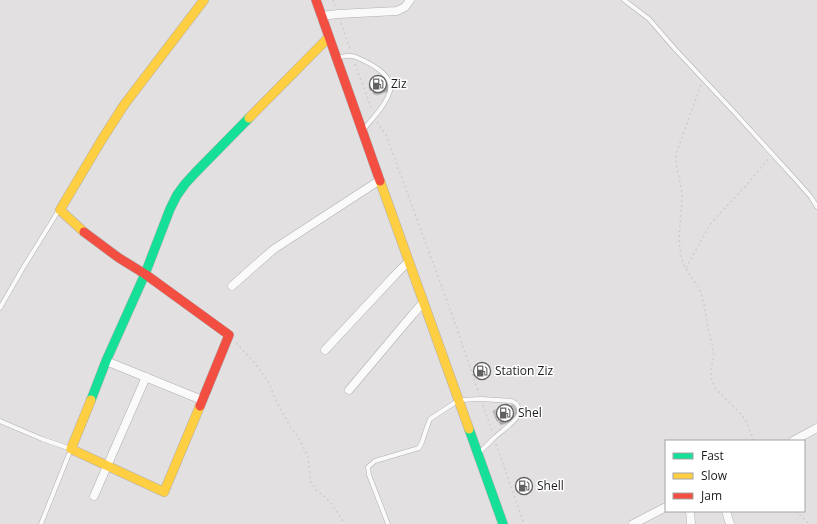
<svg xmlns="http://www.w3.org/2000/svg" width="817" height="524" font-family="'Open Sans',sans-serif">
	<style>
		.building { fill: #c5c3c4; stroke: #b2afb0; filter: url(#shadow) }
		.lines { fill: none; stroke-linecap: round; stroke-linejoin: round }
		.lane-casing { stroke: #b0aeb0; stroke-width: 5 }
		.street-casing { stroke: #b0aeb0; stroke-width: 9 }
		.fast-casing { stroke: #b0aeb0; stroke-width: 10 }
		.slow-casing { stroke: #b0aeb0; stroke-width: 10 }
		.jam-casing { stroke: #b0aeb0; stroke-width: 10 }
		.path { stroke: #cecdce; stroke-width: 1.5; stroke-dasharray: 2 3; stroke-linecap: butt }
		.lane { stroke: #fbfafb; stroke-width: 4 }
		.street { stroke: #fbfafb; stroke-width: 8 }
		.fast { stroke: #16e098; stroke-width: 9 }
		.slow { stroke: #ffcf43; stroke-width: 9 }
		.jam { stroke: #f24e42; stroke-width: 9 }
		.labels { text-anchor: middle; stroke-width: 3; stroke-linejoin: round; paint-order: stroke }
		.poi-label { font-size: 12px; fill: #1d1b1d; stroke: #fff; text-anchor: start }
	</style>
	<defs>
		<filter id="shadow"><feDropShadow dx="3.5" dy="3.5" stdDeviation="0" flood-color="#0004"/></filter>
	</defs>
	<rect width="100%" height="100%" fill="#e3e0e2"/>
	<g class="building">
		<polygon points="382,77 386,82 386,87 374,91 370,90 369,86 371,82"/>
		<polygon points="513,405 516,410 516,413 514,416 497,421 493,411"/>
	</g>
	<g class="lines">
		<g class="lane-casing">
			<g id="lane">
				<polyline points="624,0 649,19 675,49 735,113 796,180 811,197 817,207"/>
				<path d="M336,58C341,57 347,55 352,56C354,56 358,58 360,59C372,64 394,76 390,91C386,105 372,119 363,130"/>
				<polyline points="0,308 23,268 59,210"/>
				<polyline points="0,421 42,439 71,449 41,524"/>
				<path d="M388,524L369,475L368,467L375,461L419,448L422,442L427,427L430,419L459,400L481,399L512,401C517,403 520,408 519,414C517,421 500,432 494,438C489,443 484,448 479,453"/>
			</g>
		</g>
		<g class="street-casing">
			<g id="street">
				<polyline points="321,16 338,14 397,11 405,7 410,0"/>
				<polyline points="232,286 251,269 274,249 380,180"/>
				<polyline points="325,350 397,273 408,262"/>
				<polyline points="106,361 202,400"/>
				<polyline points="349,390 413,314 423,303"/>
				<polyline points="793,441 817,428"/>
				<polyline points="94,496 146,377"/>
				<polyline points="690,511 691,524"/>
				<polyline points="726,511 730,524"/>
				<polyline points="633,524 666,507"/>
			</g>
		</g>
		<g class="fast-casing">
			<g id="fast">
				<polyline points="91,400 106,361 145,274 170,209 177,195 185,184 195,173 249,118"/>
				<polyline points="469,429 503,524"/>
			</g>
		</g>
		<g class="slow-casing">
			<g id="slow">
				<polyline points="249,118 329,37"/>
				<polyline points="380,181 469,429"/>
				<polyline points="84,232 60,210 101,141 124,105 204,0"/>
				<polyline points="91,400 71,449 164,492 200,406"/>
			</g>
		</g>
		<g class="jam-casing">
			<g id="jam">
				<polyline points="316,0 380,181"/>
				<polyline points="84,232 119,258 145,274 229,335 200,406"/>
			</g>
		</g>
		<g class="path">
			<polyline points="333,0 335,6"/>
			<polyline points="341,23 350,49"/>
			<polyline points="355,64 372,110"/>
			<path d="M701,85L676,154C675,168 681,181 682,196C682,217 676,238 682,260C685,271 695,280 700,291C704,301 705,311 707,321C708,330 711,339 713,348C716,364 705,371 716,389L742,415L747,423L754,441"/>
			<polyline points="377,122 386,135 455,323 479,394"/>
			<polyline points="686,268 711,223 744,188 768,159"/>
			<polyline points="236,343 254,362 269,383 274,396 282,412 288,423 301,442 308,457 311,482 316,490 325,497 332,504 339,515 345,524"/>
			<polyline points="483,405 492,431"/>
			<polyline points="496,444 524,524"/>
			<polyline points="796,511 809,524"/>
		</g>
		<use href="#lane" class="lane"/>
		<use href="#street" class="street"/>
		<use href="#fast" class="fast"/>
		<use href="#slow" class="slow"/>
		<use href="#jam" class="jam"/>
	</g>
	<defs>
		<g id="fuel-ring" transform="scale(0.9)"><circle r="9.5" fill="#fff" stroke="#626062" stroke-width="1.5"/><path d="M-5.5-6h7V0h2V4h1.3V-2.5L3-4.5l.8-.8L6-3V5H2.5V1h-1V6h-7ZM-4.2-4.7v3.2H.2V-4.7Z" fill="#626062"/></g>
	</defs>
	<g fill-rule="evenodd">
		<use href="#fuel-ring" x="378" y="84"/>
		<use href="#fuel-ring" x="482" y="371"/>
		<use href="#fuel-ring" x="505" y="413"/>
		<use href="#fuel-ring" x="524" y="486"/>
	</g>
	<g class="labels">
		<g class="poi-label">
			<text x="391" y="88">Ziz</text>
			<text x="495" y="375">Station Ziz</text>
			<text x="518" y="417">Shel</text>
			<text x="537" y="490">Shell</text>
		</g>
	</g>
	<rect x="665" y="440" width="140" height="72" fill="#ffffff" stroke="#a5a4a5"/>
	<rect x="673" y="453" width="20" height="6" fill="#16e098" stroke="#a5a4a5"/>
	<text x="701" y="460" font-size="12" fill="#1d1b1d">Fast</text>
	<rect x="673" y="473" width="20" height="6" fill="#ffcf43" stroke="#a5a4a5"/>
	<text x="701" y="480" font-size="12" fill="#1d1b1d">Slow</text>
	<rect x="673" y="493" width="20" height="6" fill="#f24e42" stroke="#a5a4a5"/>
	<text x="701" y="500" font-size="12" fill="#1d1b1d">Jam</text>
</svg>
